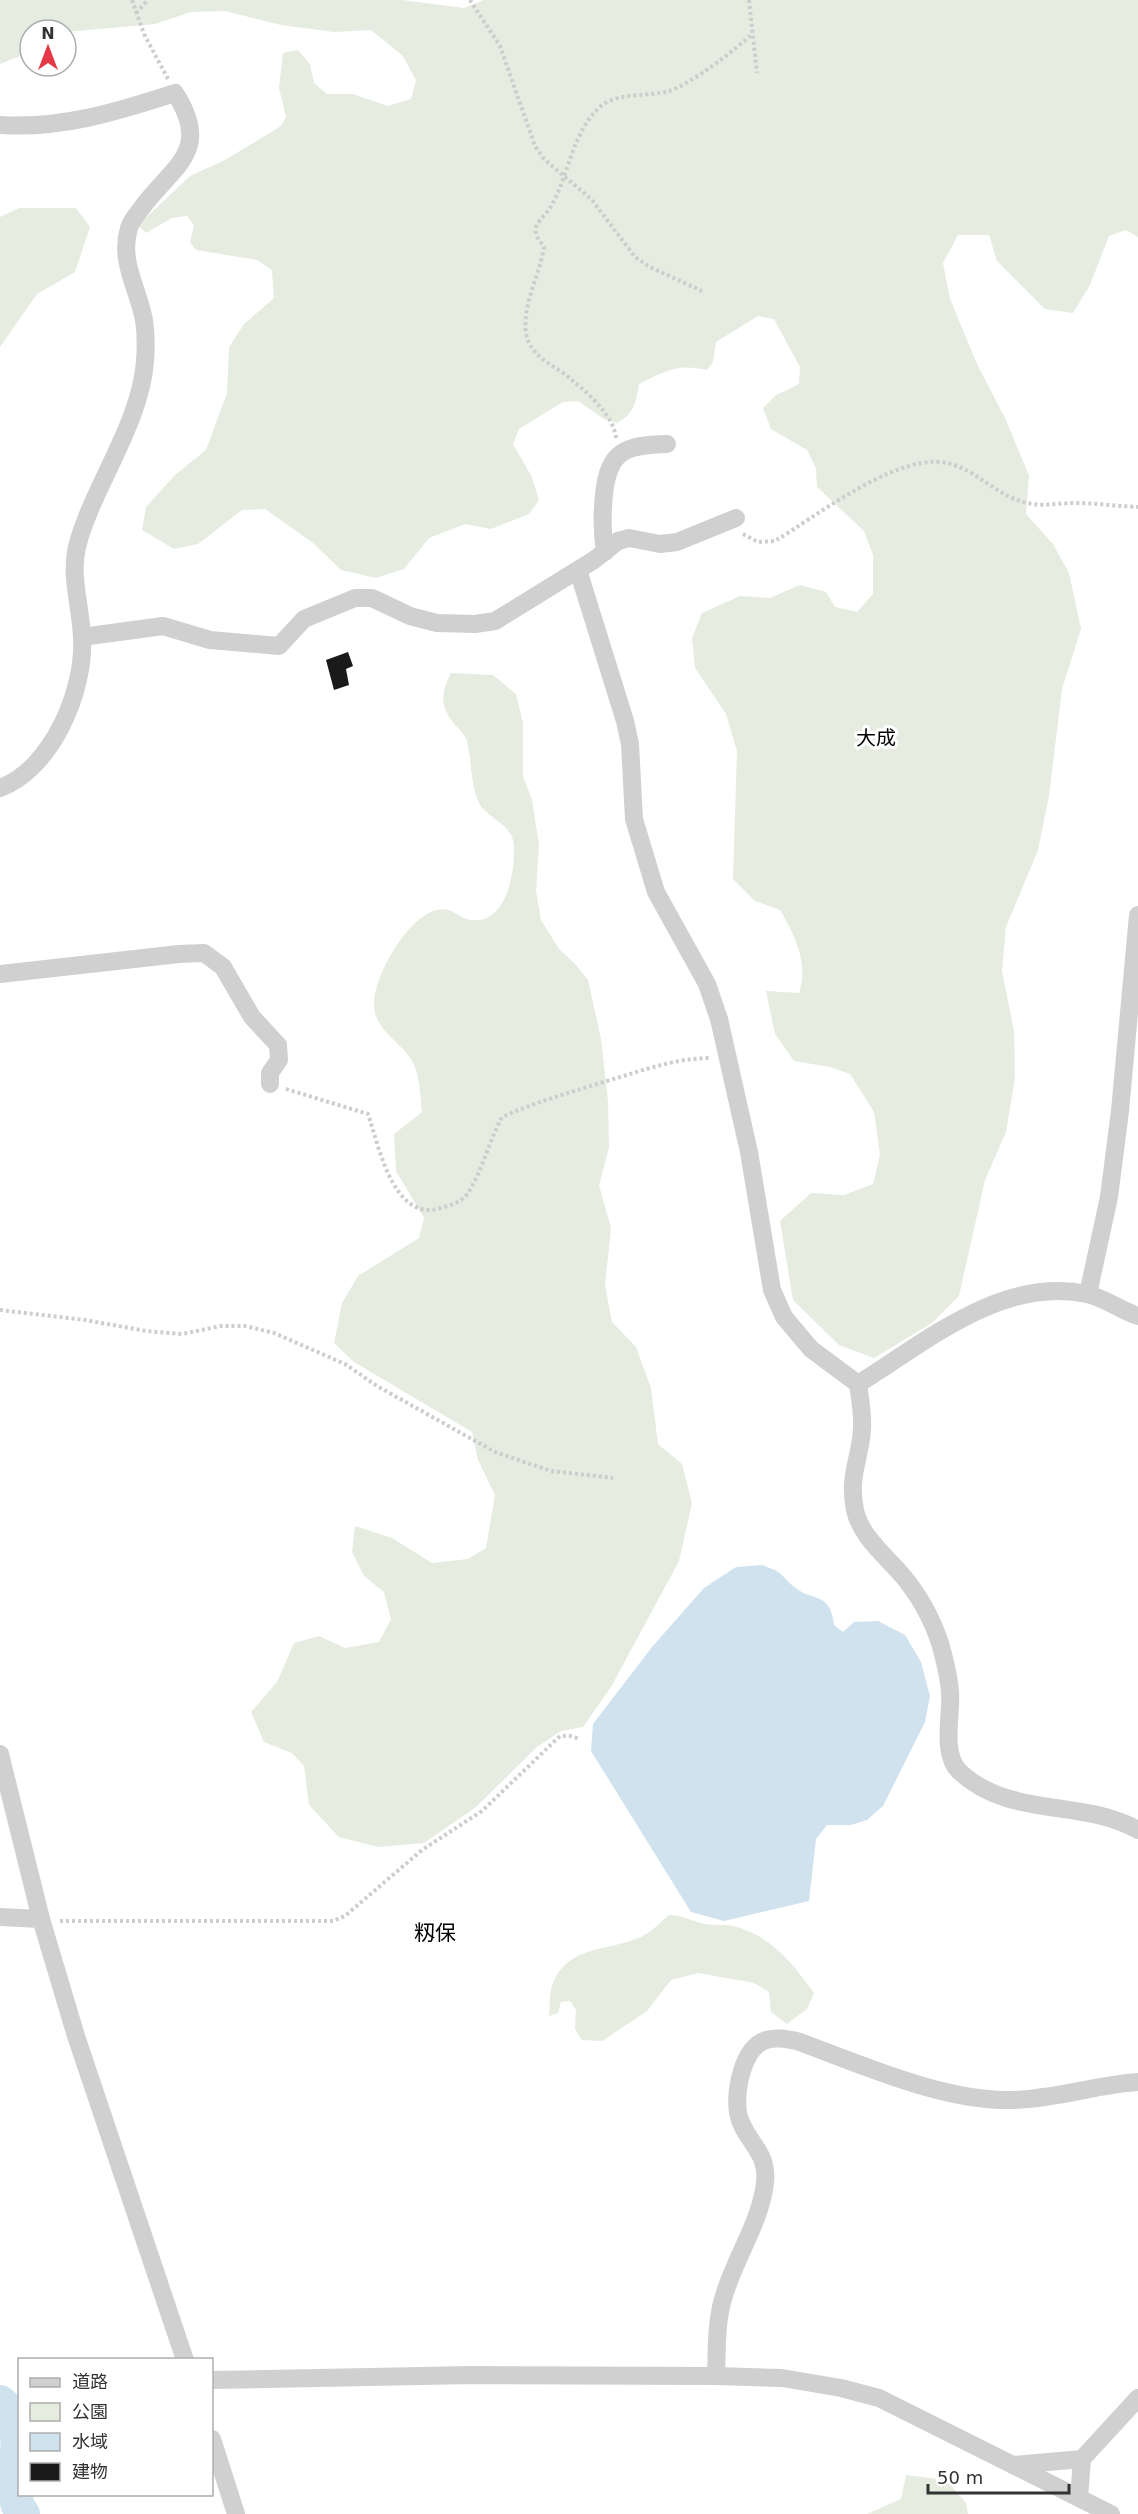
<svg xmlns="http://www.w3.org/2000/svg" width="1138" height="2514" font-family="'DejaVu Sans','Noto Sans JP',sans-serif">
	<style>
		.green { fill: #e6ecdf }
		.water { fill: #cfe2ee }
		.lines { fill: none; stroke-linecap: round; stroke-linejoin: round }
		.river { stroke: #cfe2ee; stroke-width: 34 }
		.building { fill: #1a1a1a }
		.path { stroke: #cdcdcd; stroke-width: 4; stroke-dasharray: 3 3; stroke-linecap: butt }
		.minor { stroke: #d0d0d0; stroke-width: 18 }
		.labels { text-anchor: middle; stroke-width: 6; stroke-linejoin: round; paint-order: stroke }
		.neighbourhood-label { font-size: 20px; fill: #000; stroke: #fff }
		.quarter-label { font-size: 21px; fill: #000; stroke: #fff }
	</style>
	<rect width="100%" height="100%" fill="#fff"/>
	<g class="green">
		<path d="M0,0H402L464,8L484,0H1138V237L1126,230L1109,236L1090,285L1073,313L1045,309L997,261L989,235H958L943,263L950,299L977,364L1006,420L1029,476L1026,514L1053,544L1069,573L1081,629L1062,689L1049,796L1038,850L1006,927L1002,971L1014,1031L1015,1078L1006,1132L985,1180L959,1296L932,1323L874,1358L839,1345L793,1300L780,1221L811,1193L844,1195L873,1184L880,1155L874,1112L850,1074L830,1067L794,1061L775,1034L766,991L799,993C809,963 795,936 780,910L755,901L733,879L737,751L726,714L695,668L692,638L702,613L740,596L770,598L800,585L826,592L835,607L857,612L873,594V555L864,531L817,487L816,468L807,450L771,429L763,408L776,395L799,384L800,367L774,319L758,316L716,342L713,362L707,370C677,363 665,371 639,384C636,402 634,414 617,423L604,419L578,401L563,402L519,429L513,444L532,477L539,500L529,514L491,529L465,524L429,538L404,569L376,578L341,570L313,543L265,509L242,510L198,544L174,549L142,530L146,507L175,475L206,450L227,393L229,347L244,324L274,298L272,270L257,260L196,250L190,242L194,225L187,216L172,218L146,233L138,225L190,176L225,160L281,126L286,117L279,88L283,53L298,50L310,64L314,83L327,94H353L388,106L411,99L416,80L402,55L371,30L334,32L281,25L225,11L191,12L155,24L66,32V30H30V52L0,64Z"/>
		<polygon points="19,208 76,208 90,227 75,272 37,294 0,347 0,217"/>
		<path d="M451,673L493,675L516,694L523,723V776L532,800L539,845L536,891L541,920L559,949L576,965L588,980L601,1039L608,1101L609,1148L599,1185L611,1228L605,1285L612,1322L636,1347L651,1388L658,1444L682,1464L692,1503L679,1561L611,1687L583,1727L561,1731L537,1747L476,1807L424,1843L378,1847L339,1837L309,1805L304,1766L292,1753L264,1742L251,1712L277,1682L294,1643L319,1636L345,1648L379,1642L391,1619L384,1592L364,1576L352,1552L355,1526L392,1538L432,1563L468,1559L486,1548L495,1495L478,1460L472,1432L354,1362L334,1343L342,1303L358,1276L419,1238L424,1218L396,1171L394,1134L422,1112C420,1095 420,1073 411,1059C399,1041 373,1028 374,1003C375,975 407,917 437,910C452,906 458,918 471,920C506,925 515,873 514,847C514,824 486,818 479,803C470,783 472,761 467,741C465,735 460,730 456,726C440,707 440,695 451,673Z"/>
		<path d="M669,1915C682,1915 689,1920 701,1923C711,1926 723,1924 733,1926C772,1936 792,1963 814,1993L807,2009L787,2024L771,2012L769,1992L754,1983L698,1973L671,1980L647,2011L602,2041L582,2040L575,2029L576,2010L570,2001L561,2002L558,2013L549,2016C550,2006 549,1992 553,1983C571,1941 616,1953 648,1933C655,1928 662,1921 669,1915Z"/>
		<polygon points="906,2475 946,2480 966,2503 968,2514 867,2514 901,2499"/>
	</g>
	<path class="water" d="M762,1565C782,1572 779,1573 793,1586C812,1603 830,1590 834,1625L843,1632L854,1622L878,1621L905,1635L921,1662L930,1696L925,1722L883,1806L867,1820L851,1825H827L816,1839L809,1901L724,1921L691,1912L591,1751L593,1724L652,1647L704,1588L736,1567Z"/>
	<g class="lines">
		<path class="river" d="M0,2402C37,2432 0,2486 23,2514"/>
	</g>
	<polygon class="building" points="348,652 353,666 346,669 349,685 334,690 326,660"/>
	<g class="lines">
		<g class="path">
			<polyline points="132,0 144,34 168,79"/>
			<polyline points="470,0 500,46 535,146 544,159 592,200 635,257 650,267 702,291"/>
			<polyline points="749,0 757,73"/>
			<polyline points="136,13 148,0"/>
			<path d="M616,438C614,416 588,393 572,380C555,365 530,358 526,333C522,305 540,274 544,247C540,241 534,235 536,227C539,220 546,214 550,208C569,176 572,131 601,106C618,92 648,97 669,91C691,84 734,51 752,34"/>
			<path d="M743,534L758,542L775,541C816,516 881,466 929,462C971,458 993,499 1033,504C1046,506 1060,503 1074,503C1095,503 1117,506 1138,507"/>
			<path d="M286,1089L368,1114C379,1146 393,1223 441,1208C451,1205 462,1202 468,1193C483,1169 489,1141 502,1117C536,1102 571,1092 607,1081C642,1071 674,1058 711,1058"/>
			<polyline points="0,1310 85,1320 146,1331 182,1334 221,1326 245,1326 274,1333 345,1364 377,1386 495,1452 551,1471 613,1478"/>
			<polyline points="60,1921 333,1921 345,1916 422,1850 482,1811 560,1736 570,1736 580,1739"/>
		</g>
		<g class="minor">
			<path d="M0,125C62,129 116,112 175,93C213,152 172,166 141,209C137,214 131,221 129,228C119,261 138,288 144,320C146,333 146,348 145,361C141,422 94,485 78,543C69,576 81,605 82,638C85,690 52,769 0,788"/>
			<path d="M605,552C602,533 602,514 604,495C608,451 625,445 667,444"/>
			<path d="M578,570L625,721L630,744L634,819L656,892L707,984L719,1019L749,1152L772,1290L784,1317L811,1349L858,1384C860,1399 863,1414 862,1429C860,1461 848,1475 855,1510C861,1537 885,1555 902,1575C918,1594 932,1619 940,1643C944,1658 949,1675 950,1692C952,1714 941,1753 959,1771C1009,1819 1082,1798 1138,1830"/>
			<polyline points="82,637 163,626 210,640 279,646 304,619 355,598 372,598 410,616 437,623 475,624 495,621 594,560 618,541 629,538 660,544 677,542 736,518"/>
			<polyline points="0,974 179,954 204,953 223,967 252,1017 278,1045 279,1060 270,1073 270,1084"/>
			<polyline points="1088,1294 1109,1197 1120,1111 1138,915"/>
			<path d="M858,1384C926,1342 1002,1276 1087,1294C1105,1298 1120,1310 1138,1316"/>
			<polyline points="0,1754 41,1919 76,2036 185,2360"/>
			<polyline points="0,1917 41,1919"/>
			<path d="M716,2376C717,2350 716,2323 723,2299C734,2259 760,2224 765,2183C769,2150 743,2140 738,2113C735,2091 742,2048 766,2040C777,2037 786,2039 797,2041C860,2064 944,2102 1012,2100C1055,2099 1095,2085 1138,2082"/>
			<polyline points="212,2380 472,2375 716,2376 782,2378 841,2388 879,2398 1111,2514"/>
			<polyline points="212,2439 236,2514"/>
			<polyline points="1013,2465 1082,2459"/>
			<polyline points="1079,2498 1082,2459 1138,2398"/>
		</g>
	</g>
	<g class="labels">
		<g class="neighbourhood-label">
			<text x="876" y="745">大成</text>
		</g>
		<g class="quarter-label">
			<text x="435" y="1940">籾保</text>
		</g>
	</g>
	<rect x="18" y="2358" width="195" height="138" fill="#ffffff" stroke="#adadad" stroke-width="1.5"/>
	<rect x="30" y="2378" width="30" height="9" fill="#d0d0d0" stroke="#adadad" stroke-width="1.5"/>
	<text x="72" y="2388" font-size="18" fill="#333333">道路</text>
	<rect x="30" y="2403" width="30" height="18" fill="#e6ecdf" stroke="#adadad" stroke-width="1.5"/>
	<text x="72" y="2418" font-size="18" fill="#333333">公園</text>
	<rect x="30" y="2433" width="30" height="18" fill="#cfe2ee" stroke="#adadad" stroke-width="1.5"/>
	<text x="72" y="2448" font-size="18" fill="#333333">水域</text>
	<rect x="30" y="2463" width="30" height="18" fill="#1a1a1a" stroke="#adadad" stroke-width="1.5"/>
	<text x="72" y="2478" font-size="18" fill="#333333">建物</text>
	<g transform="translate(48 48)"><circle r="28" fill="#ffffff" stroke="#adadad" stroke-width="1.5"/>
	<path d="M0-4.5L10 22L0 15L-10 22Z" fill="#e63946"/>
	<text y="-9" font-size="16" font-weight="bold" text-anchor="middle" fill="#333333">N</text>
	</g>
	<path d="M928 2484v9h141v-9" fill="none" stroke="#333333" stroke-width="3"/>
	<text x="937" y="2484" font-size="18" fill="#333333" stroke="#ffffff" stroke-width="4.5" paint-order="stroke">50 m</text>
</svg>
